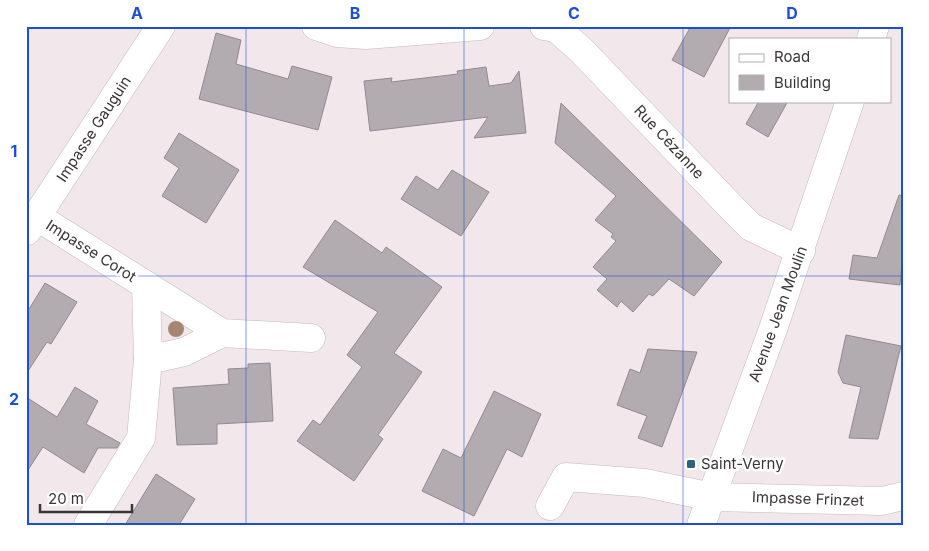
<svg xmlns="http://www.w3.org/2000/svg" width="929" height="551" font-family="Inter,sans-serif">
	<style>
		.building { fill: #b2abb0; stroke: #928a90 }
		.lines { fill: none; stroke-linecap: round; stroke-linejoin: round }
		.street-casing { stroke: #c3b9bb; stroke-width: 29 }
		.secondary-casing { stroke: #c3b9bb; stroke-width: 29 }
		.street { stroke: #fff; stroke-width: 28 }
		.secondary { stroke: #fff; stroke-width: 28 }
		.tree { fill: #a68670 }
		.grid { fill: none; stroke: #1d4ed8; stroke-width: 1; stroke-opacity: 0.55 }
		.poi-dot { fill: #2a637d; stroke: #fff; stroke-width: 2 }
		.labels { text-anchor: middle; stroke-width: 5; stroke-linejoin: round; paint-order: stroke }
		.street-label { font-size: 15px; fill: #393536; stroke: #fff }
		.poi-label { font-size: 15px; fill: #393536; stroke: #fff; text-anchor: start }
		.neatline { fill: none; stroke: #1d4ed8; stroke-width: 2 }
		.grid-label { font-size: 16px; text-anchor: middle; font-weight: bold; fill: #1d4ed8 }
	</style>
	<rect width="100%" height="100%" fill="#f2e7ea"/>
	<g class="building">
		<polygon points="691,26 731,26 704,77 672,60"/>
		<polygon points="216,33 241,40 236,64 288,79 292,66 332,77 318,130 199,99"/>
		<polygon points="486,67 489,86 511,83 519,71 526,133 474,138 488,117 370,131 364,81 392,78 391,82 458,74 457,71"/>
		<polygon points="759,101 788,101 768,137 746,124"/>
		<polygon points="561,103 722,262 694,296 669,279 653,296 649,294 633,312 621,301 617,307 597,290 607,279 593,267 616,241 611,237 613,234 595,220 616,196 555,143"/>
		<polygon points="179,133 239,170 206,223 162,196 179,168 164,158"/>
		<polygon points="452,170 489,192 461,236 401,199 416,176 438,190"/>
		<polygon points="899,195 903,196 903,252 900,285 849,279 853,255 877,258"/>
		<polygon points="335,220 382,253 386,247 442,287 394,353 422,372 378,435 383,439 354,481 297,441 313,420 320,425 362,367 347,355 378,312 303,267"/>
		<polygon points="45,283 77,302 51,344 47,342 26,374 26,314"/>
		<polygon points="846,335 901,346 878,439 849,438 861,387 843,383 838,372"/>
		<polygon points="648,349 697,352 662,447 638,438 647,416 617,405 630,369 640,373"/>
		<polygon points="270,363 273,421 217,424 217,444 177,445 173,388 229,384 228,369 248,368 248,364"/>
		<polygon points="75,387 98,401 86,424 120,443 117,448 98,448 84,473 43,447 26,473 26,397 57,417"/>
		<polygon points="494,391 541,414 522,457 507,449 474,516 422,491 443,449 461,458"/>
		<polygon points="156,474 195,499 179,525 125,525"/>
	</g>
	<g class="lines">
		<g class="street-casing">
			<g id="street">
				<polyline points="316,26 337,33 366,35 480,26"/>
				<polyline points="544,26 556,28 582,51 732,208 751,227 801,251"/>
				<polyline points="36,216 222,333 311,338"/>
				<polyline points="27,231 161,26"/>
				<polyline points="148,360 184,352 222,333"/>
				<polyline points="550,506 566,477 645,483 712,497 882,501 903,496"/>
				<polyline points="88,525 141,438 148,360 146,285"/>
			</g>
		</g>
		<g class="secondary-casing">
			<g id="secondary">
				<polyline points="871,39 875,26"/>
				<polyline points="701,525 773,329 850,101"/>
			</g>
		</g>
		<use href="#street" class="street"/>
		<use href="#secondary" class="secondary"/>
	</g>
	<circle class="tree" cx="176" cy="329" r="8"/>
	<path class="grid" d="M246,26V525M464,26V525M683,26V525M26,276H903"/>
	<rect class="poi-dot" x="686" y="459" width="10" height="10" rx="2.5"/>
	<g class="labels">
		<g class="street-label">
			<text transform="translate(94 129) rotate(-57)" y="5">Impasse Gauguin</text>
			<text transform="translate(669 142) rotate(47)" y="5">Rue Cézanne</text>
			<text transform="translate(91 251) rotate(32)" y="5">Impasse Corot</text>
			<text transform="translate(778 314) rotate(-70)" y="5">Avenue Jean Moulin</text>
			<text transform="translate(808 499) rotate(2)" y="5">Impasse Frinzet</text>
		</g>
		<g class="poi-label">
			<text x="701" y="469">Saint-Verny</text>
		</g>
	</g>
	<rect width="929" height="551" fill="none" stroke="#ffffff" stroke-width="55"/>
	<rect x="729" y="38" width="162" height="65" fill="#ffffff" stroke="#b0aeaf"/>
	<rect x="739" y="54" width="25" height="8" fill="#ffffff" stroke="#b0aeaf"/>
	<text x="774" y="62" font-size="15" fill="#393536">Road</text>
	<rect x="739" y="75" width="25" height="15" fill="#b2abb0" stroke="#b0aeaf"/>
	<text x="774" y="88" font-size="15" fill="#393536">Building</text>
	<path d="M40 504v8h92v-8" fill="none" stroke="#393536" stroke-width="2.5"/>
	<text x="48" y="504" font-size="15" fill="#393536" stroke="#ffffff" stroke-width="4" paint-order="stroke">20 m</text>
	<rect x="28" y="28" width="874" height="496" class="neatline"/>
	<g class="grid-label">
		<text x="137" y="19">A</text>
		<text x="355" y="19">B</text>
		<text x="574" y="19">C</text>
		<text x="792" y="19">D</text>
		<text x="14" y="157">1</text>
		<text x="14" y="405">2</text>
	</g>
</svg>
